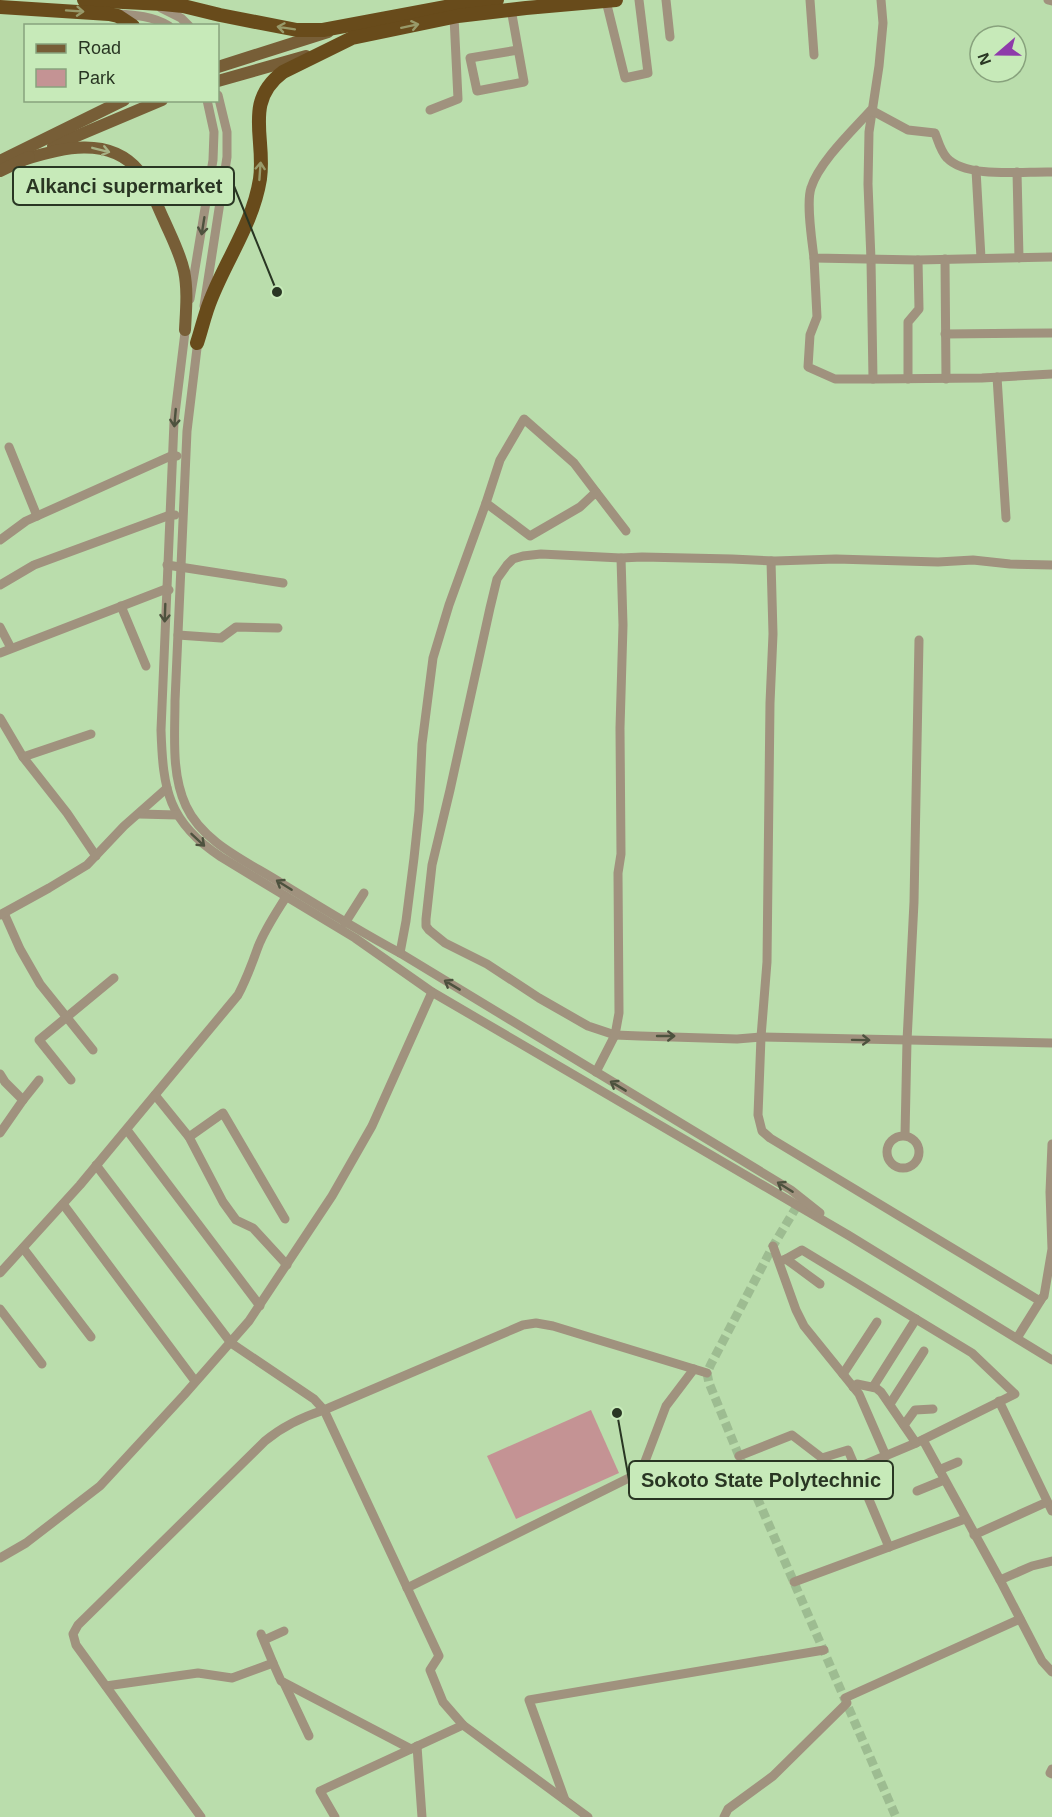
<svg xmlns="http://www.w3.org/2000/svg" width="1052" height="1817" font-family="Helvetica,sans-serif">
	<style>
		.green { fill: #c49394 }
		.lines { fill: none; stroke-linecap: round; stroke-linejoin: round }
		.minor-tunnel { stroke: #9dbc91; stroke-width: 9; stroke-dasharray: 9 4.5; stroke-linecap: butt }
		.minor { stroke: #a0927e; stroke-width: 9 }
		.major { stroke: #775e37; stroke-width: 12 }
		.highway { stroke: #684b1b; stroke-width: 14 }
		.oneway { stroke: #989a6a }
		.oneway2 { stroke: #a7b285 }
		.oneway3 { stroke: #4d523e }
		.leader { fill: none; stroke: #293623; stroke-width: 2 }
		.callout-dot { fill: #293623; stroke: #c7eab9; stroke-width: 2 }
		.callout { fill: #c7eab9; stroke: #293623; stroke-width: 2 }
		.callout-label { font-size: 20px; text-anchor: middle; font-weight: bold; fill: #293623 }
	</style>
	<rect width="100%" height="100%" fill="#baddac"/>
	<polygon class="green" points="591,1410 619,1473 516,1519 487,1456"/>
	<g class="lines">
		<polyline class="minor-tunnel" points="797,1206 773,1246 711,1364 707,1373 709,1383 739,1456 896,1817"/>
		<g class="minor">
			<polyline points="666,0 670,37"/>
			<polyline points="810,0 814,55"/>
			<polyline points="881,0 883,23 879,66 869,132 868,184 871,260 873,379 982,378 1052,374"/>
			<polyline points="1048,0 1052,1"/>
			<polyline points="606,1 625,78 648,73 639,0"/>
			<polyline points="161,8 181,18 189,26"/>
			<polyline points="511,9 524,82 477,91 470,58 518,50"/>
			<path d="M117,14C135,15 153,16 169,26"/>
			<polyline points="430,110 458,99 454,17"/>
			<polyline points="976,170 981,258"/>
			<polyline points="1017,172 1019,258"/>
			<path d="M1052,172C1025,171 967,179 947,158C941,152 938,141 935,133L908,130L871,110C853,130 819,162 811,188C806,203 812,241 814,258L918,260L1052,257"/>
			<polyline points="814,258 817,317 810,335 808,367 835,379 873,379"/>
			<polyline points="945,259 946,379"/>
			<polyline points="190,299 213,160 214,132 207,100"/>
			<polyline points="204,306 227,157 227,132 218,95"/>
			<path d="M186,324L174,422L161,730C163,790 168,822 221,857L355,938L432,992L848,1235L1052,1360"/>
			<polyline points="945,334 1052,333"/>
			<path d="M198,340L187,431L175,701C175,735 171,774 186,806C203,843 248,862 281,883C320,907 359,931 400,953L791,1190L820,1213"/>
			<polyline points="997,377 1006,518"/>
			<polyline points="908,379 908,322 919,309 918,260"/>
			<polyline points="9,447 37,516"/>
			<polyline points="486,503 500,460 524,419 574,463 596,492"/>
			<polyline points="0,540 26,521 173,455 177,456"/>
			<polyline points="771,561 773,634 770,703 767,962 761,1037 758,1115 762,1131 770,1138 1040,1301"/>
			<polyline points="167,565 283,583"/>
			<polyline points="1052,565 1010,564 973,560 938,562 836,559 775,561 732,559 642,557 621,558 541,554 523,556 513,559 507,565 497,579 490,608 450,790 432,865 426,919 426,926 429,930 445,943 487,964 539,998 588,1026 615,1035 640,1036 737,1039 761,1037 1052,1043"/>
			<polyline points="0,585 34,565 170,515 175,515"/>
			<polyline points="121,606 146,666"/>
			<polyline points="0,627 11,648"/>
			<polyline points="178,635 221,638 236,627 278,628"/>
			<polyline points="0,653 166,589 169,590"/>
			<polyline points="0,718 23,757 67,813 96,856"/>
			<polyline points="23,757 91,734"/>
			<polyline points="139,814 177,815"/>
			<polyline points="4,913 20,949 40,984 93,1050"/>
			<polyline points="0,915 49,888 87,865 124,826 167,788"/>
			<polyline points="345,923 364,893"/>
			<polyline points="400,953 406,921 414,858 419,811 422,744 433,658 449,605 486,503 530,536 580,507 596,492 626,531"/>
			<polyline points="596,1072 615,1035 619,1013 618,873 621,854 620,728 623,625 621,558"/>
			<polyline points="0,1074 5,1082 23,1100"/>
			<polyline points="71,1080 39,1040 114,978"/>
			<polyline points="155,1095 189,1137 223,1202 236,1220 253,1228 287,1265"/>
			<polyline points="127,1130 260,1306"/>
			<polyline points="0,1133 23,1100 39,1080"/>
			<polyline points="905,1135 907,1041 914,902 919,640"/>
			<circle cx="903" cy="1152" r="16"/>
			<polyline points="189,1137 223,1113 285,1219"/>
			<polyline points="96,1165 231,1343 314,1399 324,1410 439,1656 430,1670 443,1702 463,1725 588,1817"/>
			<polyline points="63,1204 195,1381"/>
			<polyline points="773,1246 796,1310 804,1326 859,1394 886,1456"/>
			<polyline points="23,1248 91,1337"/>
			<polyline points="786,1259 802,1250 972,1353 1015,1394 916,1443 802,1491"/>
			<polyline points="783,1260 786,1259 820,1284"/>
			<path d="M0,1273L80,1185L238,995C247,978 252,964 258,947C265,929 276,913 286,897"/>
			<polyline points="1044,1296 1052,1249 1050,1192 1052,1144"/>
			<polyline points="0,1309 42,1364"/>
			<polyline points="1017,1338 1042,1298"/>
			<polyline points="843,1374 877,1322"/>
			<polyline points="853,1387 857,1384 876,1388 881,1392 916,1443"/>
			<polyline points="873,1387 916,1319"/>
			<polyline points="999,1401 1052,1511"/>
			<polyline points="890,1404 924,1351"/>
			<polyline points="904,1425 915,1410 933,1409"/>
			<polyline points="923,1440 1000,1580 1042,1661 1052,1672"/>
			<polyline points="739,1456 792,1435 822,1458 848,1450 889,1547"/>
			<polyline points="939,1470 958,1462"/>
			<polyline points="917,1491 944,1480"/>
			<polyline points="974,1535 1047,1502"/>
			<polyline points="0,1558 26,1543 100,1486 184,1395 249,1321 332,1196 372,1126 432,992"/>
			<polyline points="1000,1580 1032,1566 1052,1561"/>
			<polyline points="794,1582 965,1519"/>
			<polyline points="407,1588 641,1472 666,1406 694,1369"/>
			<polyline points="261,1634 273,1663"/>
			<polyline points="264,1640 284,1631"/>
			<polyline points="284,1683 309,1736"/>
			<polyline points="106,1686 198,1673 232,1678 273,1663 281,1681 411,1749"/>
			<polyline points="845,1698 1020,1619"/>
			<polyline points="417,1746 422,1817"/>
			<polyline points="1052,1769 1050,1773 1052,1774"/>
			<polyline points="565,1800 529,1700 824,1650"/>
			<path d="M201,1817L76,1645L73,1634L78,1625L265,1441C283,1426 302,1417 324,1410L523,1325L536,1323L553,1326L707,1373"/>
			<polyline points="335,1817 320,1791 463,1725"/>
			<polyline points="724,1817 728,1809 773,1776 847,1703"/>
		</g>
		<g class="major">
			<polyline points="218,67 328,32"/>
			<polyline points="218,81 306,56"/>
			<polyline points="53,146 162,100"/>
			<path d="M23,160C60,148 109,135 139,171C150,185 156,203 164,220C171,236 180,253 184,271C188,290 186,310 185,330"/>
			<polyline points="0,161 124,100"/>
			<polyline points="0,171 29,157"/>
		</g>
		<g class="highway">
			<polyline points="84,0 163,4 183,6 220,15 297,30 323,30 456,5 497,0"/>
			<polyline points="0,7 109,14 118,16 133,26"/>
			<path d="M197,343C202,328 205,313 211,299C227,258 253,223 260,179C266,138 243,102 283,72L352,38L458,16L526,8L616,0"/>
		</g>
	</g>
	<defs><path id="oneway-shaft" d="M-6 0H5M1.5-3L5.5 0L1.5 3" fill="none" stroke-width="1.6" stroke-linecap="round" stroke-linejoin="round" transform="scale(1.5)"/></defs>
	<g class="oneway">
		<use href="#oneway-shaft" transform="translate(75 11) rotate(4)"/>
		<use href="#oneway-shaft" transform="translate(410 26) rotate(-12)"/>
		<use href="#oneway-shaft" transform="translate(286 28) rotate(-171)"/>
		<use href="#oneway-shaft" transform="translate(260 171) rotate(-86)"/>
	</g>
	<use class="oneway2" href="#oneway-shaft" transform="translate(101 150) rotate(14)"/>
	<g class="oneway3">
		<use href="#oneway-shaft" transform="translate(203 226) rotate(99)"/>
		<use href="#oneway-shaft" transform="translate(175 418) rotate(95)"/>
		<use href="#oneway-shaft" transform="translate(165 613) rotate(92)"/>
		<use href="#oneway-shaft" transform="translate(198 840) rotate(43)"/>
		<use href="#oneway-shaft" transform="translate(284 885) rotate(-148)"/>
		<use href="#oneway-shaft" transform="translate(452 985) rotate(-149)"/>
		<use href="#oneway-shaft" transform="translate(666 1036)"/>
		<use href="#oneway-shaft" transform="translate(861 1040) rotate(1)"/>
		<use href="#oneway-shaft" transform="translate(618 1086) rotate(-149)"/>
		<use href="#oneway-shaft" transform="translate(785 1187) rotate(-148)"/>
	</g>
	<path class="leader" d="M277 292L234 186M617 1413L629 1480"/>
	<g class="callout-dot">
		<circle cx="277" cy="292" r="6"/>
		<circle cx="617" cy="1413" r="6"/>
	</g>
	<g class="callout">
		<rect x="13" y="167" width="221" height="38" rx="6"/>
		<rect x="629" y="1461" width="264" height="38" rx="6"/>
	</g>
	<g class="callout-label">
		<text x="124" y="193">Alkanci supermarket</text>
		<text x="761" y="1487">Sokoto State Polytechnic</text>
	</g>
	<rect x="24" y="24" width="195" height="78" fill="#c7eab9" stroke="#88a27d" stroke-width="1.5"/>
	<rect x="36" y="44" width="30" height="9" fill="#775e37" stroke="#88a27d" stroke-width="1.5"/>
	<text x="78" y="54" font-size="18" fill="#293623">Road</text>
	<rect x="36" y="69" width="30" height="18" fill="#c49394" stroke="#88a27d" stroke-width="1.5"/>
	<text x="78" y="84" font-size="18" fill="#293623">Park</text>
	<g transform="translate(998 54) rotate(250)"><circle r="28" fill="#c7eab9" stroke="#88a27d" stroke-width="1.5"/>
	<path d="M0-4.5L10 22L0 15L-10 22Z" fill="#8e3baa"/>
	<text y="-9" font-size="16" font-weight="bold" text-anchor="middle" fill="#293623">N</text>
	</g>
</svg>
